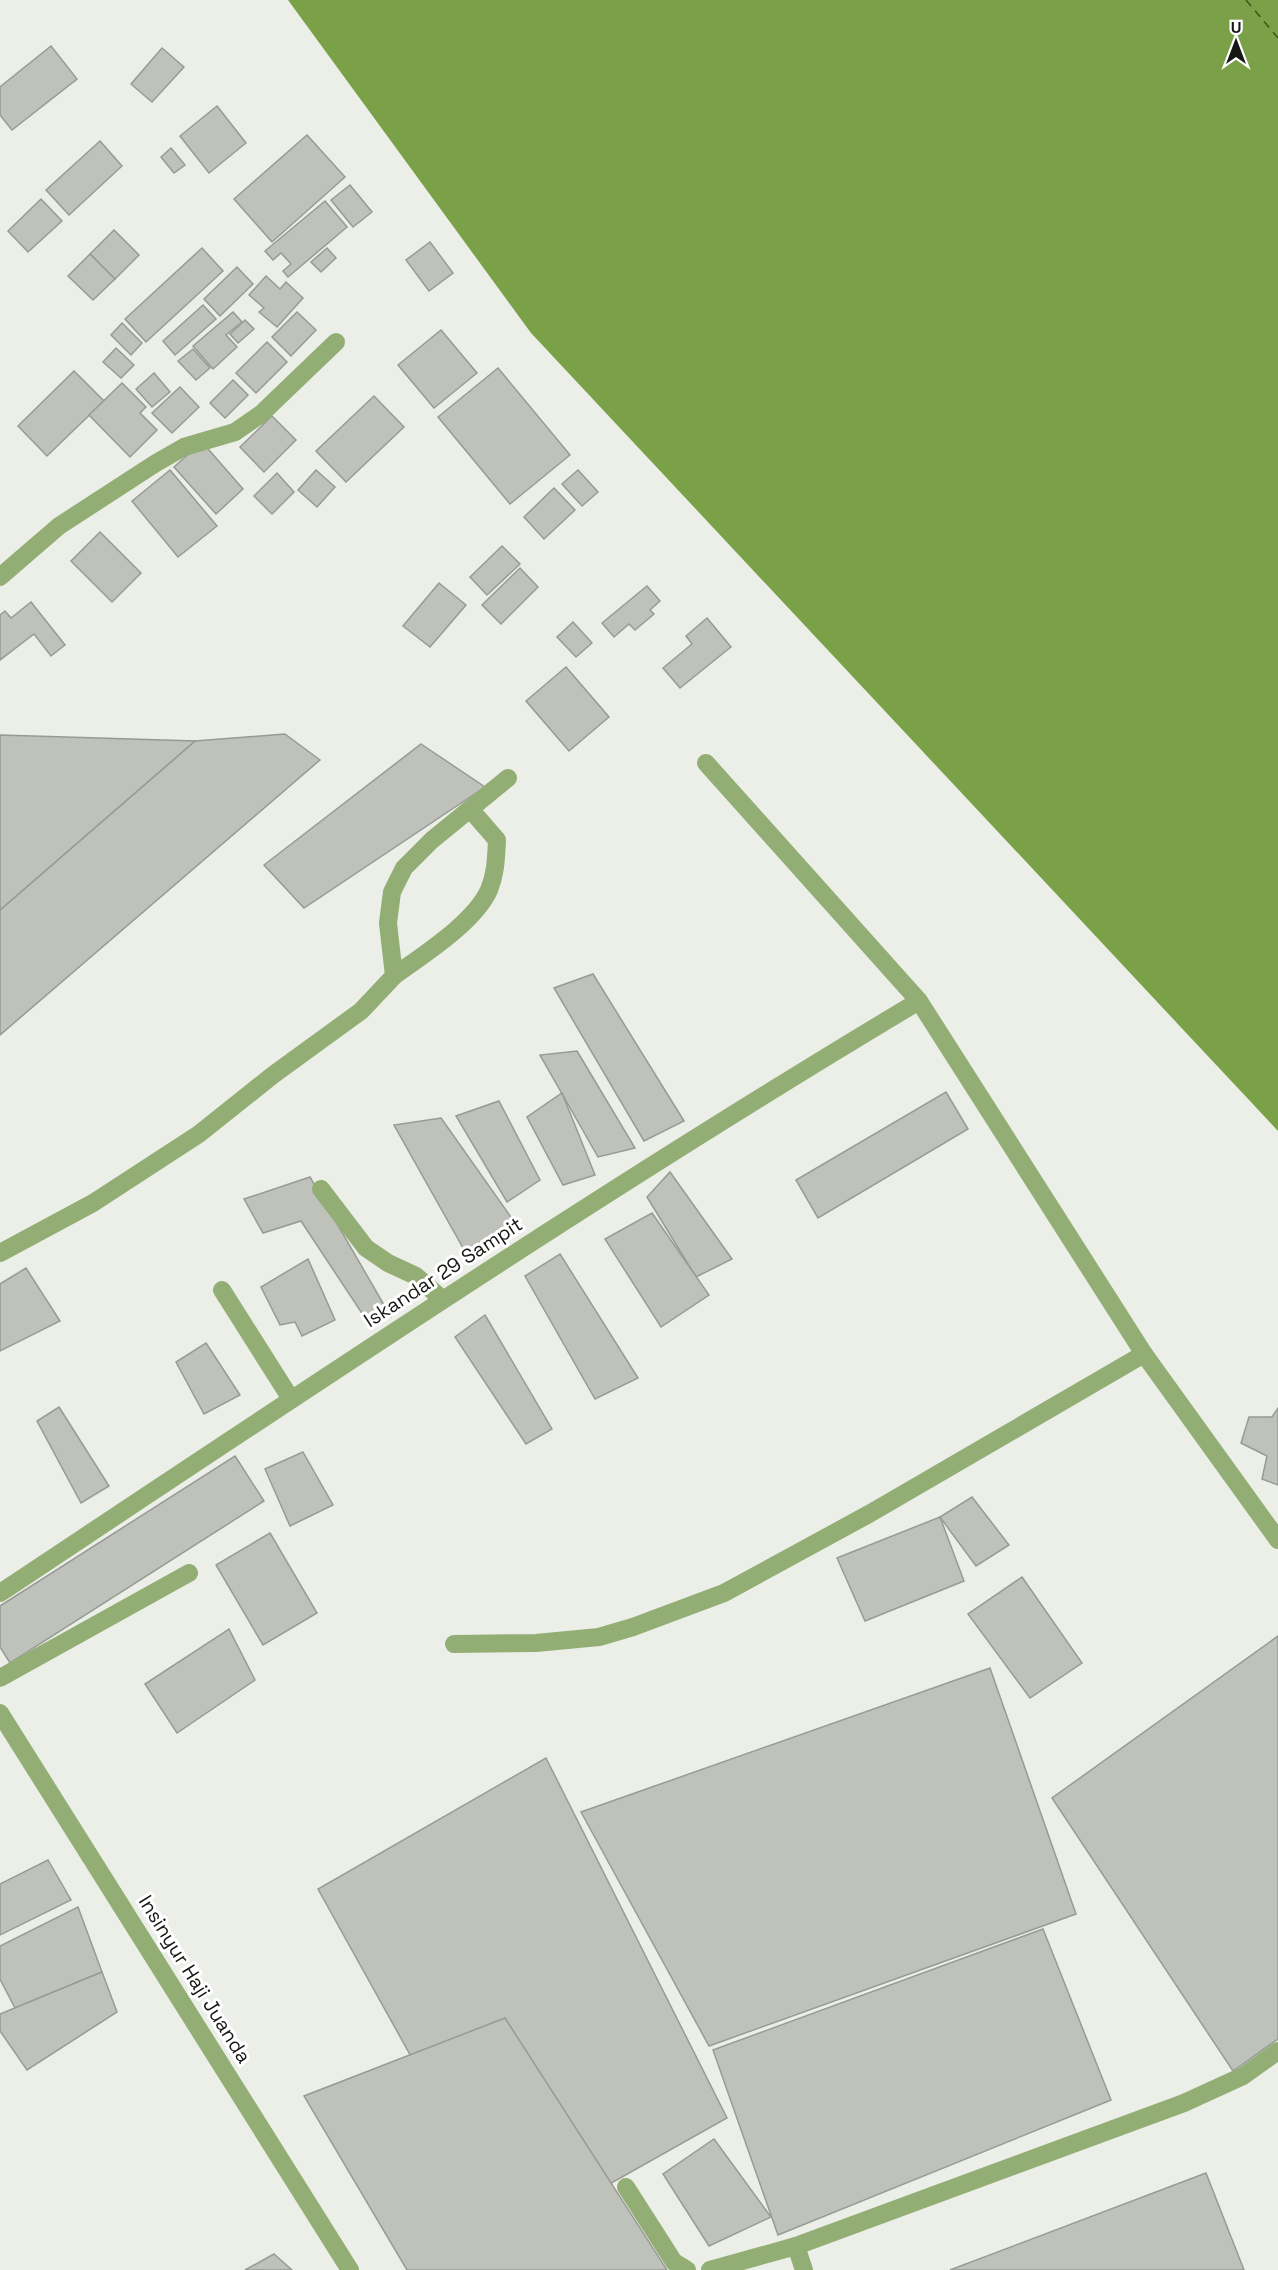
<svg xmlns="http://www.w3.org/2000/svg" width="1278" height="2270" font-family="'Space Grotesk',sans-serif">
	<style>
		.water { fill: #7aa147 }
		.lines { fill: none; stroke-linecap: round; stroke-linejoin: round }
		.ferry { stroke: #3d5617; stroke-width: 1.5; stroke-dasharray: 8 6; stroke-linecap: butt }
		.building { fill: #bec2bb; stroke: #989b94; stroke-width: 1.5 }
		.minor { stroke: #93ae75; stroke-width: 18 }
		.labels { text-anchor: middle; stroke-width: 6; stroke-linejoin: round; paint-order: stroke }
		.street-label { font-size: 20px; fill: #171816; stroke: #fff }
	</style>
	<rect width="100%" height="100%" fill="#ebefe8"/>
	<polygon class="water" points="288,0 1278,0 1278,1131 531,333"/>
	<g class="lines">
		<polyline class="ferry" points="1246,0 1278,38"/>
	</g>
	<g class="building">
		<polygon points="51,46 77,79 12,130 0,115 0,87"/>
		<polygon points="162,48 184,67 152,102 131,84"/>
		<polygon points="217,106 246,143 209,173 180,136"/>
		<polygon points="307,135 345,177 272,242 234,199"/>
		<polygon points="100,141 122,166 69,215 46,190"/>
		<polygon points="171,148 185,165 174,173 161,157"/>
		<polygon points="350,185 372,212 353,227 331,200"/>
		<polygon points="41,199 62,221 28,252 8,231"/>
		<polygon points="325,201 347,227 288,277 283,271 291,264 281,253 273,260 265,251"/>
		<polygon points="114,230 139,255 115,279 90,254"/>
		<polygon points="430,242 453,273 429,291 406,260"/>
		<polygon points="202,248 223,271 146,342 125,319"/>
		<polygon points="327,248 336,258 321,272 311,262"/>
		<polygon points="90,254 115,279 93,300 68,276"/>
		<polygon points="237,267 253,284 220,316 204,299"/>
		<polygon points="266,276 280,289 286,282 303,298 277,327 259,312 264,308 249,295"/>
		<polygon points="203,305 216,319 175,355 163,341"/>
		<polygon points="233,312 242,322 226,335 237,347 213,369 193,346"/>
		<polygon points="297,312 316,330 291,356 272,337"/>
		<polygon points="245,320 254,329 238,343 230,334"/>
		<polygon points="122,323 142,343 131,355 111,335"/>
		<polygon points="441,330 477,373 434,408 398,365"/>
		<polygon points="267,342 287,362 256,393 236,373"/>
		<polygon points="116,348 134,365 121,378 103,362"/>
		<polygon points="193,349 210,368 196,380 178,361"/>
		<polygon points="498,368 570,455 510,504 438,417"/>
		<polygon points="74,371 104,401 47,456 18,426"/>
		<polygon points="154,373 170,392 152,407 136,389"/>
		<polygon points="233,380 248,395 225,418 210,403"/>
		<polygon points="122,383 146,407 140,413 157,430 130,457 89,415"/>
		<polygon points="180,387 199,407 172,433 152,413"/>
		<polygon points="374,396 404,427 346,482 316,451"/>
		<polygon points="272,416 296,440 264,472 240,447"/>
		<polygon points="202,442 243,489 216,514 174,467"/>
		<polygon points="170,470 217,526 178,557 132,501"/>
		<polygon points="316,470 335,487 317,507 298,490"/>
		<polygon points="578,470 598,492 582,506 562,484"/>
		<polygon points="277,473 294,492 272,514 254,496"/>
		<polygon points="554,488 575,510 544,539 524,517"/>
		<polygon points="100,532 141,573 112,602 71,561"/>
		<polygon points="502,546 520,564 487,595 470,577"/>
		<polygon points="520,568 538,587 501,624 482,605"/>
		<polygon points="439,583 466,605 430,647 403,626"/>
		<polygon points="647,586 660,601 650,610 654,614 635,630 629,624 614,637 602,623"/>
		<polygon points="31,602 65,645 51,656 34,634 0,660 0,615 5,611 11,618"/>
		<polygon points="707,618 731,647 680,688 663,668 692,644 686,636"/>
		<polygon points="573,622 592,643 576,657 557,637"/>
		<polygon points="566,667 609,717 569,751 526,701"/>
		<polygon points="285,734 320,760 0,1035 0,910 195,741"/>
		<polygon points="0,735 195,741 0,910"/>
		<polygon points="421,744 485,787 304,908 264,865"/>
		<polygon points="593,974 684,1121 644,1141 554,988"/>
		<polygon points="577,1051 635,1148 598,1157 540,1055"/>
		<polygon points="946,1092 968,1129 818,1218 796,1180"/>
		<polygon points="562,1093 595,1175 563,1185 527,1117"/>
		<polygon points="499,1101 540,1180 507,1202 456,1116"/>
		<polygon points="441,1118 520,1230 467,1255 394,1125"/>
		<polygon points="670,1172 732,1259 696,1277 647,1197"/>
		<polygon points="310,1177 391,1317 367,1321 301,1221 263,1233 244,1199"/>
		<polygon points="652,1213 709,1295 661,1327 605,1239"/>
		<polygon points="560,1254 638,1378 595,1399 525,1276"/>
		<polygon points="308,1259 335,1320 302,1336 295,1322 280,1325 261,1287"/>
		<polygon points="26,1268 60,1321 0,1351 0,1284"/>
		<polygon points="485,1315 552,1429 526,1444 455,1337"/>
		<polygon points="206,1343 240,1395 204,1414 176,1362"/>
		<polygon points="59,1407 109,1486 81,1503 37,1421"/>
		<polygon points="1278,1408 1278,1485 1262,1479 1267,1456 1241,1443 1249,1417 1272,1417"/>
		<polygon points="303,1452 333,1505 290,1526 265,1469"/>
		<polygon points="235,1456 264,1501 10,1663 0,1647 0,1606"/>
		<polygon points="972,1497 1009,1545 976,1566 940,1517"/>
		<polygon points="940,1517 964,1581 865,1621 837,1558"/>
		<polygon points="270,1533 317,1613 263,1645 216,1565"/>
		<polygon points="1022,1577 1082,1663 1030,1698 968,1614"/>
		<polygon points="229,1629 255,1680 177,1733 145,1684"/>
		<polygon points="1278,1636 1278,2039 1233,2071 1052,1798"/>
		<polygon points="990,1668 1076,1914 709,2046 581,1812"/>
		<polygon points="546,1758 727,2118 599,2190 505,2018 418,2069 318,1889"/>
		<polygon points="48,1860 71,1900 0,1935 0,1884"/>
		<polygon points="78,1907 102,1972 15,2008 0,1979 0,1946"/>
		<polygon points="1043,1929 1111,2100 778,2235 713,2050"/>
		<polygon points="102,1972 117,2012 27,2070 0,2031 0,2014"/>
		<polygon points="505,2018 667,2270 407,2270 304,2096"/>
		<polygon points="714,2139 771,2217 709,2246 663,2174"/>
		<polygon points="1206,2173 1244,2270 950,2270"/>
		<polygon points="274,2254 292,2270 245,2270"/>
	</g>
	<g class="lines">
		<g class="minor">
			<polyline points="0,577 59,526 156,463 184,447 235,432 261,414 336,342"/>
			<polyline points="706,763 919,1001 1144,1354 1278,1540"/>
			<path d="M394,976C423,955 474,923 489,890C496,873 496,858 497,840L470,809"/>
			<polyline points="321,1189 366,1248 388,1263 416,1276 442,1299"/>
			<polyline points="0,1253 93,1203 199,1134 273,1075 361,1011 394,976 388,923 392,892 404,868 432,840 508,778"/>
			<polyline points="222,1290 291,1399"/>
			<path d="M0,1593C304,1391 606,1188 919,1001"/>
			<polyline points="454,1644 536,1643 599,1637 633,1627 724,1593 869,1514 1144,1354"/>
			<polyline points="0,1678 189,1573"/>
			<polyline points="0,1713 350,2270"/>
			<polyline points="626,2187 674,2262 687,2270"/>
			<polyline points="710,2270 796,2246"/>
			<polyline points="804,2270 796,2246 1184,2103 1243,2076 1278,2051"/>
		</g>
	</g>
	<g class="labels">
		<g class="street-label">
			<text transform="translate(443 1272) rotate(-33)" y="7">Iskandar 29 Sampit</text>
			<text transform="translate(195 1979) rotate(58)" y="7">Insinyur Haji Juanda</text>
		</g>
	</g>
	<g transform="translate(1236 42)" stroke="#ffffff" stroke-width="4.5" paint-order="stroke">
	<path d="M0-4.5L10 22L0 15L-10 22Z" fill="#171816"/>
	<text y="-9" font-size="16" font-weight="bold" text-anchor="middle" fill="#171816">U</text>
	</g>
</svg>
